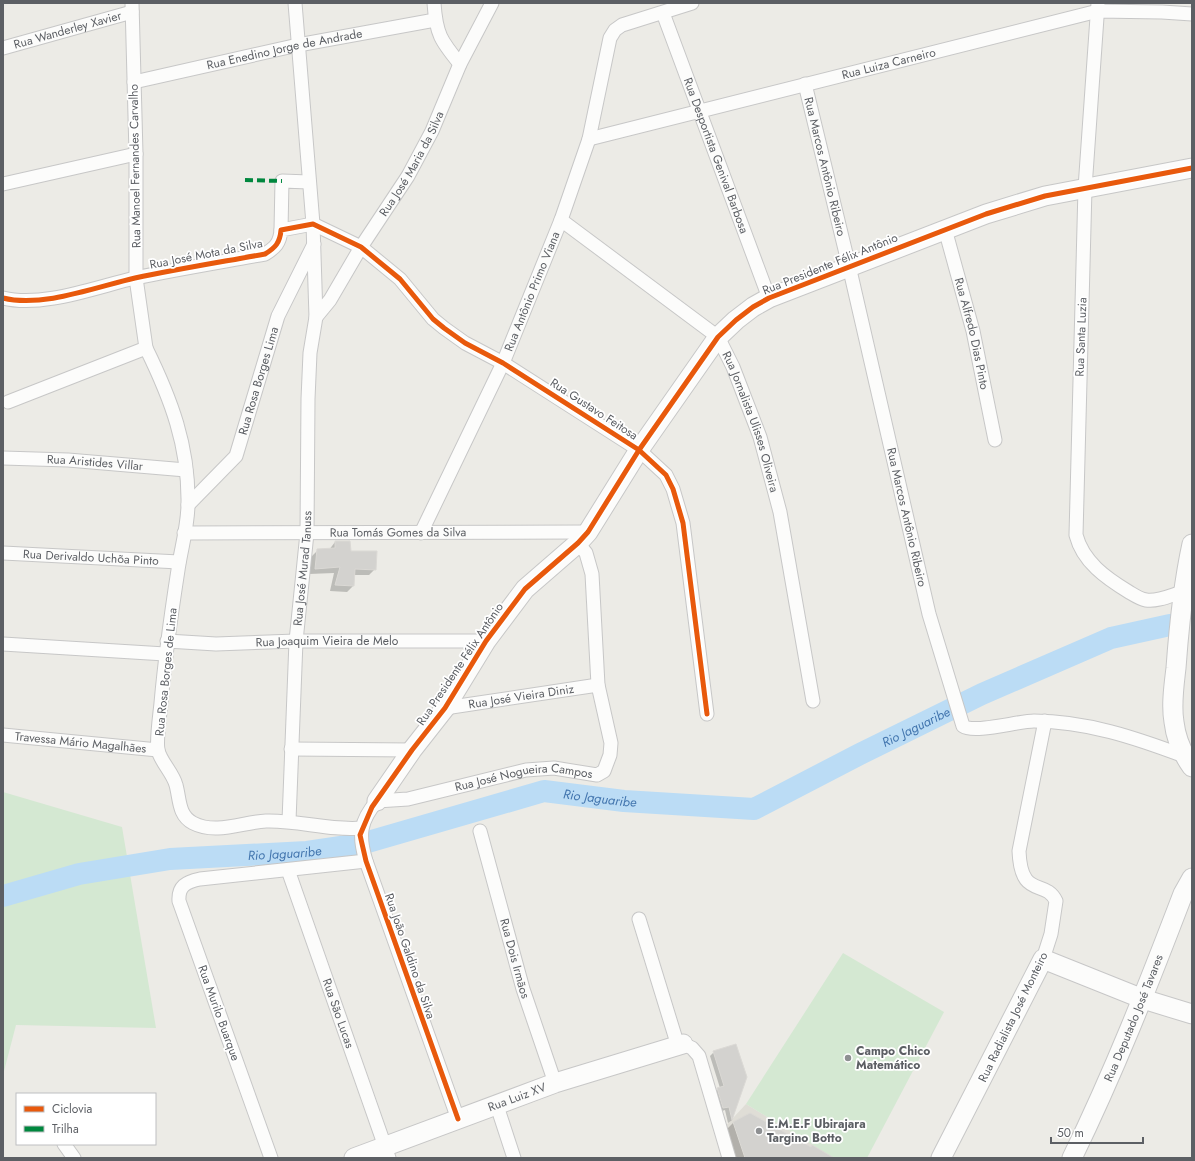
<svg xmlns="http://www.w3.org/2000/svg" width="1195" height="1161" font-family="Jost,sans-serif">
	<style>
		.education { fill: #dfddd6 }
		.green { fill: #d4e8d2 }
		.shadow { fill: #0003 }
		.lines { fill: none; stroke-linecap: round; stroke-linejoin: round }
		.river { stroke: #bbdcf5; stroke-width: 22 }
		.building { fill: #d3d2cf; stroke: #dbd9d5 }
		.street-casing { stroke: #c7c7c7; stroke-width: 15 }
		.secondary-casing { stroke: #c7c7c7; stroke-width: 21 }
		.street { stroke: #fcfcfb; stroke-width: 13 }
		.secondary { stroke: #fcfcfb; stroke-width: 19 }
		.quiet { stroke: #00873e; stroke-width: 4; stroke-dasharray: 8 4; stroke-linecap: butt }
		.cycleway-casing { stroke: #fff; stroke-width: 8 }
		.cycleway { stroke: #e8590c; stroke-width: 5 }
		.poi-dot { fill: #8e9092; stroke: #fff; stroke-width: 1.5 }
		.labels { text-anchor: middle; stroke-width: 3.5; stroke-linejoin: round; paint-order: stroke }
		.street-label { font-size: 12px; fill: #5c5f64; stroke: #fff }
		.poi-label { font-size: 12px; font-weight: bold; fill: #5c5f64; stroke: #fff; text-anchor: start }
		.water-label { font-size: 13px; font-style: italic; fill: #4275ae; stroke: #fff }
	</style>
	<rect width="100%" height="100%" fill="#ecebe6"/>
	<polygon class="education" points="746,1104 835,1158 728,1158 720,1132"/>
	<g class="green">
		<polygon points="3,792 122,827 156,1028 16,1025 3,1075"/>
		<polygon points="843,953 944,1012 867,1158 834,1158 746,1104"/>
	</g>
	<g class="shadow">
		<polygon points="335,542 375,569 369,575 353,575 353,586 347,592 330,591 334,573 309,574 311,557 318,550 329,550"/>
		<polygon points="714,1052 746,1077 732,1120 728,1123 725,1110 719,1112 713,1093 720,1088 710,1056"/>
		<polygon points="733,1123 832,1158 733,1158 725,1131"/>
	</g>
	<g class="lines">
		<path class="river" id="s1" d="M3,896L79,874L170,859L307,852L361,844L544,791L624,801L754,809L860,754L982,694L1111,638L1170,625"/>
	</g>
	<g class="building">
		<polygon points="335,541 350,541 351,551 377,551 376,570 355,569 354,586 335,585 340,567 315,569 317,549 335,548"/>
		<polygon points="736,1044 747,1077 732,1120 729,1107 723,1108 717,1088 724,1086 713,1051"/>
		<polygon points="750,1113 811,1147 812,1145 834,1158 745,1158 733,1122"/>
	</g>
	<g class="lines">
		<g class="street-casing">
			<g id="street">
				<path d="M434,3C436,34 441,41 460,64"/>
				<path d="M1098,3L1085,188L1076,535C1083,562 1106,578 1129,592C1134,595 1140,599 1146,600C1157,602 1172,595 1182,592"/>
				<path id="s2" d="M663,13L769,298"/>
				<path id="s3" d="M3,48L132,12"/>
				<path id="s4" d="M134,82L298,45L435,20"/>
				<path id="s5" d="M805,84L849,266L929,614L963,726C974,734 1018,721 1034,721C1086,721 1136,738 1184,756"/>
				<path id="s6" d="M589,139L1098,11L1162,12L1192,14"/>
				<polyline points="3,184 136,154"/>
				<path id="s7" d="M561,220L718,337L733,367L760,437L780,512L813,701"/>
				<path id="s8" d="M945,229L973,331L995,440"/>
				<polyline points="281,230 282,181 309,182"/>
				<path d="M3,298C42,308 96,287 135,278C178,269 221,262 265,254C275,248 280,243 281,230L313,224L361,247L400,279L433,319L444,328L465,343L503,363L639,450L666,475L673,489L683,523L707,714"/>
				<path id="s9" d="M316,317L330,300L361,247L408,176L432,131L460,64L492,3"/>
				<path d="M146,348C171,399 189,446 188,504C188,526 181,549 178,570C171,615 165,658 161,703C160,714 156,740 158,750C160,761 173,773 176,785C180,799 178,815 193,823C216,835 243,822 266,821C299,820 329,831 362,828"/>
				<polyline points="8,402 146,348 136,278 136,154 132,3"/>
				<path id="s10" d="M3,458L68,460L186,470"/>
				<path id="s11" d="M188,505L236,456L278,316L314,244"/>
				<path id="s12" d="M184,533L588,532"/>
				<path id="s13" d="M421,533L503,363L561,220L589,139L610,38L615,30L622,25L692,3"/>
				<path id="s14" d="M3,553L179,562"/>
				<path id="s15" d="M167,641L216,644L296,641H486"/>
				<polyline points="3,644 165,654"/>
				<path id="s16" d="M445,708L598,685"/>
				<path id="s17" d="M3,735L158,750"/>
				<polyline points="291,749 412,750"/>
				<path id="s18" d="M289,821L296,641L307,533L308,399L310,353L316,317L313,224L295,3"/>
				<path id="s19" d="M480,831L523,989L555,1083"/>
				<path id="s20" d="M288,870L389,1158"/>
				<polyline points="639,919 678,1046"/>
				<path d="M1043,959L1051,934L1056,901C1045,878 1021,900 1019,851L1045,721"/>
				<polyline points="683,1044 692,1048 699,1056 729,1158"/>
				<polyline points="497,1106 514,1158"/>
				<path id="s21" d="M458,1119L366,861C358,835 360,821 377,801L408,799L526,770L554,768L597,775L604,771L610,755L611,743L598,685L592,574L586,553L578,543"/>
				<polyline points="64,1144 74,1158"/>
				<path d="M271,1158L179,901C178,886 186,882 200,879L366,861"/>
			</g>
		</g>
		<g class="secondary-casing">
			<g id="secondary">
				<path d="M1192,544C1183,585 1179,626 1176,668C1174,685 1171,705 1174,722C1176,739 1182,753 1192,767"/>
				<polyline points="377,801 412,750 445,708 486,641 525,589 578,543 588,532 639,450 718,337 736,320 753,307 769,298 986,214 1045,196 1192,168"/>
				<path id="s22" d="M354,1158L555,1083L683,1044"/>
				<polyline points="941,1158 1043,959 1143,999 1192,1014"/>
				<path id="s23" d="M1072,1158C1114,1072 1149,983 1183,894L1192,878"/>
			</g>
		</g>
		<use href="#street" class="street"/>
		<use href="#secondary" class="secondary"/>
		<polyline class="quiet" points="245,180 282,181"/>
		<g class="cycleway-casing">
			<g id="cycleway">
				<path d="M3,298C42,308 96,287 135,278C178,269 221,262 265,254C275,248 280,243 281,230L313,224L361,247L400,279L433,319L444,328L465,343L503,363L639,450L666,475L673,489L683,523L707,714"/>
				<polyline points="458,1119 366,861 360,835 372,807 412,750 445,708 486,641 525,589 578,543 588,532 639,450 718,337 736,320 753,307 769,298 986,214 1045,196 1192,168"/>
			</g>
		</g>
		<use href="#cycleway" class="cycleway"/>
	</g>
	<g class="poi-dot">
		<circle cx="848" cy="1058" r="4"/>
		<circle cx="759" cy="1131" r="4"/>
	</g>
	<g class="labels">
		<g class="street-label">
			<text dy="4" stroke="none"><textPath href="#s3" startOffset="67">Rua Wanderley Xavier</textPath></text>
			<text dy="4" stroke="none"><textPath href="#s4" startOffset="154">Rua Enedino Jorge de Andrade</textPath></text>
			<text dy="4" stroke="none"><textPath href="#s6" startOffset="309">Rua Luiza Carneiro</textPath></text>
			<text dy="4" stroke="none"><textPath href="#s2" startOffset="152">Rua Desportista Genival Barbosa</textPath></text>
			<text dy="4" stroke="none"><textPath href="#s9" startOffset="181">Rua José Maria da Silva</textPath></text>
			<text transform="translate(135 166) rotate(-91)" y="4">Rua Manoel Fernandes Carvalho</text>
			<text dy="4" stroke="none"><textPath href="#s5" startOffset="85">Rua Marcos Antônio Ribeiro</textPath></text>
			<text transform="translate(206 254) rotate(-11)" y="4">Rua José Mota da Silva</text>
			<text transform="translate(830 264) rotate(-22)" y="4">Rua Presidente Félix Antônio</text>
			<text dy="4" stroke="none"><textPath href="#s13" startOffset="266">Rua Antônio Primo Viana</textPath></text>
			<text dy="4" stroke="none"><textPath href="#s8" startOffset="108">Rua Alfredo Dias Pinto</textPath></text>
			<text transform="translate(1081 337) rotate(-88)" y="4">Rua Santa Luzia</text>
			<text dy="4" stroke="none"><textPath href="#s11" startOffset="147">Rua Rosa Borges Lima</textPath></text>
			<text transform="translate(594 409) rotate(33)" y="4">Rua Gustavo Feitosa</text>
			<text dy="4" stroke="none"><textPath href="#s7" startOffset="287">Rua Jornalista Ulisses Oliveira</textPath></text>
			<text dy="4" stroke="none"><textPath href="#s10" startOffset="92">Rua Aristides Villar</textPath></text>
			<text dy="4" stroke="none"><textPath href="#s5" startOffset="445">Rua Marcos Antônio Ribeiro</textPath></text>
			<text dy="4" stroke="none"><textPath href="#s12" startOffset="214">Rua Tomás Gomes da Silva</textPath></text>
			<text dy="4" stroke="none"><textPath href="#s14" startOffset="88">Rua Derivaldo Uchõa Pinto</textPath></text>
			<text dy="4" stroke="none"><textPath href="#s18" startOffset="253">Rua José Murad Tanuss</textPath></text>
			<text dy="4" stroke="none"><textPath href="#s15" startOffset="160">Rua Joaquim Vieira de Melo</textPath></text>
			<text transform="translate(460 664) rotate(-56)" y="4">Rua Presidente Félix Antônio</text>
			<text transform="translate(166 672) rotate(-84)" y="4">Rua Rosa Borges de Lima</text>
			<text dy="4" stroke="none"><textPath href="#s16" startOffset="77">Rua José Vieira Diniz</textPath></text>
			<text dy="4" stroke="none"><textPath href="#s17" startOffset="78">Travessa Mário Magalhães</textPath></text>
			<text dy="4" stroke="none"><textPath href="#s21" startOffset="488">Rua José Nogueira Campos</textPath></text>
			<text transform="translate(410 956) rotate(71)" y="4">Rua João Galdino da Silva</text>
			<text dy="4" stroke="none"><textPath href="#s19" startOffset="132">Rua Dois Irmãos</textPath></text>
			<text transform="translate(219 1013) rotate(70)" y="4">Rua Murilo Buarque</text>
			<text dy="4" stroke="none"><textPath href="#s20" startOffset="152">Rua São Lucas</textPath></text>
			<text transform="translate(1013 1017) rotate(-64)" y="4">Rua Radialista José Monteiro</text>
			<text dy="4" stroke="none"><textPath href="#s23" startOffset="153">Rua Deputado José Tavares</textPath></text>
			<text dy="4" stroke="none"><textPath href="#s22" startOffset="174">Rua Luiz XV</textPath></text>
		</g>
		<g class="poi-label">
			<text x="856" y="1055">Campo Chico<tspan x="856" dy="14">Matemático</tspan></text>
			<text x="767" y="1128">E.M.E.F Ubirajara<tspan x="767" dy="14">Targino Botto</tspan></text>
		</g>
		<g class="water-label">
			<text dy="5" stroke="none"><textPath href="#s1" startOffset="946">Rio Jaguaribe</textPath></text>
			<text dy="5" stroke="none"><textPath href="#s1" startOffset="610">Rio Jaguaribe</textPath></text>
			<text dy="5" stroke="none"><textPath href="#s1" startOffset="286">Rio Jaguaribe</textPath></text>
		</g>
	</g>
	<rect width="1195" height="1161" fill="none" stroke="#5c5f64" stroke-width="8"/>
	<rect x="16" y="1093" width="140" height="52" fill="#ffffff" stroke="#bebfc1"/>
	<rect x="24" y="1106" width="20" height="6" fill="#e8590c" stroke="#bebfc1"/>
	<text x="52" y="1113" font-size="12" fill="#5c5f64">Ciclovia</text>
	<rect x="24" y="1126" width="20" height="6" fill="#00873e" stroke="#bebfc1"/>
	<text x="52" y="1133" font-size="12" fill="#5c5f64">Trilha</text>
	<path d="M1051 1137v6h92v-6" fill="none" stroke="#5c5f64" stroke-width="2"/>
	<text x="1057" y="1137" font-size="12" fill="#5c5f64" stroke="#ffffff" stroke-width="3" paint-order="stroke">50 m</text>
</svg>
